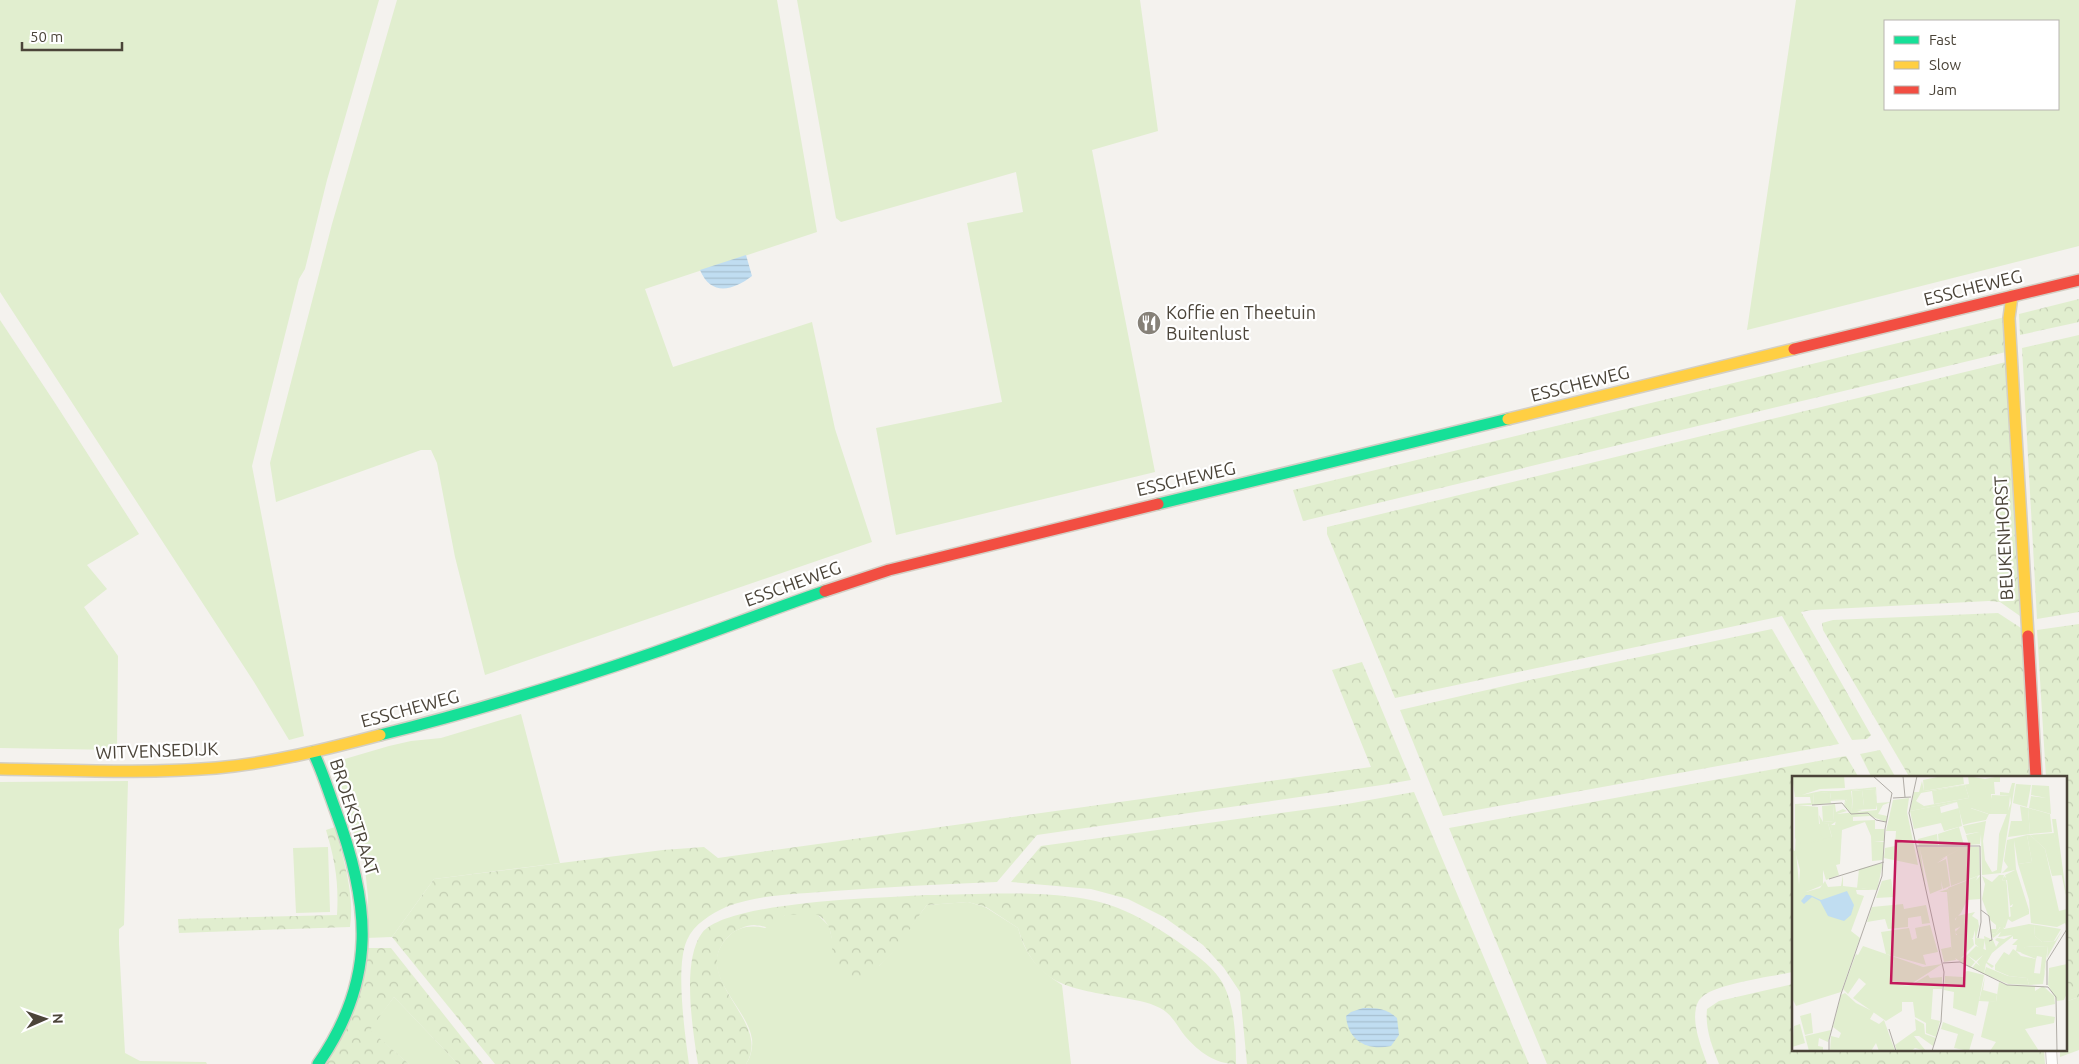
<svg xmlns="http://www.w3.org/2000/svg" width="2079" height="1064" font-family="Ubuntu,sans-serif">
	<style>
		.grass { fill: #e1eecf; fill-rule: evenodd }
		.forest { fill: url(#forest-crowns) }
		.water { fill: url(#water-rules) }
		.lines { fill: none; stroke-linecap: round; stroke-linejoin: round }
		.street-casing { stroke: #d2d0cb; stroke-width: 12 }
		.fast-casing { stroke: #d3cfc5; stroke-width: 14 }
		.slow-casing { stroke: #d3cfc5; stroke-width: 14 }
		.jam-casing { stroke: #d3cfc5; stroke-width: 14 }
		.street { stroke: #fdfdfc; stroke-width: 10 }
		.fast { stroke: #16e098; stroke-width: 11 }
		.slow { stroke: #ffcf43; stroke-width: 11 }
		.jam { stroke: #f24e42; stroke-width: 11 }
		.labels { text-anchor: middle; stroke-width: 4.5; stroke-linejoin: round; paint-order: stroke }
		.street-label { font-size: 18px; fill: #4b4439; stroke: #fff }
		.poi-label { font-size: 18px; fill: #4b4439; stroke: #fff; text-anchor: start }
		.inset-road { fill: none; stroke: #b0aca6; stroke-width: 1 }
		.view { fill: #c2185b; fill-opacity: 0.15; stroke: #c2185b; stroke-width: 2.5 }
		.inset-edge { fill: none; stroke: #4b4439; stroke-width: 2.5 }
	</style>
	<defs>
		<pattern id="forest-crowns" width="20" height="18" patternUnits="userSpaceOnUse" patternTransform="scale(1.25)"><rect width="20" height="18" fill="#e1eecf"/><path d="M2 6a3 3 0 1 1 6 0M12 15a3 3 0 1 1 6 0" fill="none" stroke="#c3cdb2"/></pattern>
		<pattern id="water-rules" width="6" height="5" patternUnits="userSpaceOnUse" patternTransform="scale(1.25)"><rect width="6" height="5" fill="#c0ddf1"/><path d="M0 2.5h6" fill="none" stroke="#a6bfcf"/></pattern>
	</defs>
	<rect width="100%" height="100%" fill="#f4f2ee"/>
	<g class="grass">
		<polygon points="0,0 379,0 327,180 305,269 299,279 252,466 304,736 289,740 254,682 0,292"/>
		<polygon points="397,0 777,0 817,232 645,289 673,367 812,322 835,429 872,542 485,675 455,557 437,463 431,450 421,450 276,502 270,463 332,224"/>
		<polygon points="797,0 1140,0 1158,131 1092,150 1155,472 896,535 876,428 1002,402 967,223 1023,212 1016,172 841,222 836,218"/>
		<path d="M1796,0H2079V246L1747,330ZM1885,21H2058V109H1885Z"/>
		<polygon points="0,320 55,403 139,534 87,565 107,589 84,607 118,656 117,750 0,748"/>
		<polygon points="521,714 560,863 434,879 392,937 366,938 368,897 365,868 331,763 389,746 411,741 441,738"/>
		<polygon points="128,781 124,925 119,929 119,944 125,1053 140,1061 206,1062 207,1064 0,1064 0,782"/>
		<polygon points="328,847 330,912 296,913 293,848"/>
		<path d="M968,902L985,907L1018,928C1026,957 1038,969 1062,985L1071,1064H746C751,1057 753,1048 752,1039C747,1005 693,971 729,936C739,926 752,925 765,928L785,915H818L829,926L832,939L879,966C899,948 910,925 927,905Z"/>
		<polygon points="394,997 458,1064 409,1064 369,1030"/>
		<polygon points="2079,997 2079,1050 2060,1057 2060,1050 2065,1050 2065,1002"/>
	</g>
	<g class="forest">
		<polygon points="2079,299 2079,322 2020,335 2019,314"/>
		<polygon points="2005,317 2006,352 1303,521 1293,490"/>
		<polygon points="2079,335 2079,612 2037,619 2022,348"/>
		<polygon points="2006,362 2020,616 2000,602 1989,601 1812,610 1801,612 1871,735 1867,739 1852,740 1782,616 1395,698 1327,534 1327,527 1344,523"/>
		<polygon points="1998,613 2021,628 2030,778 1910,778 1823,630 1822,623 1833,620"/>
		<polygon points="2079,624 2079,997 2065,1002 2065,778 2046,778 2037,630"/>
		<polygon points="1772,629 1839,744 1443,816 1400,710 1530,680"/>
		<path d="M1362,662L1411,780L1382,785L1037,835L997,882C942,884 888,887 834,891C800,894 759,894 726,907C711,914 694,924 687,940C675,966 685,1034 689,1064H495L392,937L434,879L663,850L704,847L718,858L1371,767L1332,670Z"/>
		<polygon points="1880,750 1896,778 1872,778 1860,754"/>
		<path d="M1846,756L1859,778H1793V972C1774,976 1712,984 1701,998C1699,999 1696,1006 1696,1008C1692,1026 1702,1048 1707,1064H1547L1449,828Z"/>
		<polygon points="1414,792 1529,1064 1247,1064 1240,992 1224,968 1203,945 1164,917 1128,899 1091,889 1011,882 1041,846 1347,804"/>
		<path d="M335,827C343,858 355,894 350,927L179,933L178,919L337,915C339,883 335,860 326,830Z"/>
		<path d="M925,895C981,895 1066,887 1118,908C1138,916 1160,929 1177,941C1192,952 1210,964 1220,979C1235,1001 1236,1038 1236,1064C1215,1064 1199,1052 1185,1036C1177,1026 1172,1014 1160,1008C1147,1001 1133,1000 1119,997C1067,988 1035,984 1018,928L986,907L968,902L927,905C910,925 882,984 848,976C839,974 835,965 833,956C831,940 834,925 818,915H785L773,929C767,928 761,925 754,925C747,925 735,930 730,935C685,977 774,1021 746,1064H698C693,1031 681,961 702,933C727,901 882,898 925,895Z"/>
		<polygon points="366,948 391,948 483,1064 458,1064 394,997 370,1030 409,1064 323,1064"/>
		<path d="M1793,984V1050H2044L2045,1064H1719C1712,1046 1705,1029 1707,1009L1719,1001Z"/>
	</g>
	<g class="water">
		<path d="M746,255L752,276C734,290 711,297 700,270Z"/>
		<path d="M1363,1008C1377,1008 1386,1008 1397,1018L1399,1035L1391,1046C1367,1051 1348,1041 1346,1016L1351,1012Z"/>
	</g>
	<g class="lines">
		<g class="street-casing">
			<polyline id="street" points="2051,1050 2052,1064"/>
		</g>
		<g class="fast-casing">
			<g id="fast">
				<polyline points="1158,504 1508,419"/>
				<path d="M380,735C472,712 563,684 653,653C711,633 767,611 825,591"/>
				<path d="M313,752C322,770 328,790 335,809C370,902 378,978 318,1064"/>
			</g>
		</g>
		<g class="slow-casing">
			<g id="slow">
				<polyline points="2012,296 2009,318 2028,636"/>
				<polyline points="1508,419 1794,349"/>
				<path d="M0,769C72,770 144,774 216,768C272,763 327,749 380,735"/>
			</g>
		</g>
		<g class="jam-casing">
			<g id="jam">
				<polyline points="1794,349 2079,280"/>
				<polyline points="825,591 889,570 1158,504"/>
				<polyline points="2028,636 2036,778"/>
			</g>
		</g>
		<use href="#street" class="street"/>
		<use href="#fast" class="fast"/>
		<use href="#slow" class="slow"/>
		<use href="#jam" class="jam"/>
	</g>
	<defs>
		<g id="restaurant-disc" transform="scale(1.25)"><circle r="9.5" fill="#868178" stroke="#fff"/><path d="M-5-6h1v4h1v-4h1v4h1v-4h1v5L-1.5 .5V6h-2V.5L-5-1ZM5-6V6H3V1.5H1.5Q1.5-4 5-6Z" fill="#fff"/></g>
	</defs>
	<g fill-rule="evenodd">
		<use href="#restaurant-disc" x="1149" y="323"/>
	</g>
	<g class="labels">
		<g class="street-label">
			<text transform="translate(1973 288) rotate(-14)" y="6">ESSCHEWEG</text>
			<text transform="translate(1580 384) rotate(-14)" y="6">ESSCHEWEG</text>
			<text transform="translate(1186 479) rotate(-13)" y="6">ESSCHEWEG</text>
			<text transform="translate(2004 538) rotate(-93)" y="6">BEUKENHORST</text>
			<text transform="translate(793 584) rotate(-20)" y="6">ESSCHEWEG</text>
			<text transform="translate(410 709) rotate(-15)" y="6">ESSCHEWEG</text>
			<text transform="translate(157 751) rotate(-2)" y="6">WITVENSEDIJK</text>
			<text transform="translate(354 817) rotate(72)" y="6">BROEKSTRAAT</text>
		</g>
		<g class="poi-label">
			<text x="1166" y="319">Koffie en Theetuin<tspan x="1166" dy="21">Buitenlust</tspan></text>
		</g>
	</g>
	<g transform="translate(1792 776)">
		<rect width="275" height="275" fill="#f4f2ee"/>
		<path d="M173,9L177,22L142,28L140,15ZM70,12L59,14L60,38L52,30L55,23L39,24L38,16ZM83,13L85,27L99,26L91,29L86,38L95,40L94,46L78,40L61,41V45L83,44V53H92V65L82,66H92L91,84L80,85L79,60L73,46L50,54L48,88L44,89L47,99L34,104L31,94V109L14,116L7,109L8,94L3,75L5,29L26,31L27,48L36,47L40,62L39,49H43L45,38L85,34V29L84,33L61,34L60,15L70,14L72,30V14ZM37,16L39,27L22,29L21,17ZM200,19L218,20L216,38H197L194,44L178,47V32L196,38ZM117,22L115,36L126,89L92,82L93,72L103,70L104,55H94L101,24ZM165,26L148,31L149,37L167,32L170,50L152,55L149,47L122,53L118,35ZM41,29L42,45L31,46L30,30ZM236,32L258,38L260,56L238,58ZM260,43H264L275,124L264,73ZM235,59H238L253,73L267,135L275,133V152L273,147L265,151L239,147L237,124L226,88L240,86ZM207,99H212L210,105L214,104L215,110L217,141L237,134V138L220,146L216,143L213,152L208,151L204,157L199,158L198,153H204V149L198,144L190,123L193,108L190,100L200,106ZM188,100V123L175,124L182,106ZM99,103L102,121L84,122L90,105ZM111,128L112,133L134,129L138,147L130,148L129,140L116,142V138V151L96,153L93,143L75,146L80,131ZM183,136L180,140L186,144L187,150L184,162L193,163L191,175L183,168V154L181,162L177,163L174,159L166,160L163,156L168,151L163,146L165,140ZM138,149L146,176L131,179L134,189L94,178L89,156L117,152L120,164L125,162L123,152ZM242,149H245L269,153L262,165L250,166L243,160ZM71,170L131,191L150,188L119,208L106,211L119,209L136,199L138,202L150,201V213H141L139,243L148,245L144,261L134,257V247L123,241L121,226H110V235L94,245L61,222L74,208L67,202L56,218L51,213L64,178L66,179ZM256,170L252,198H248L250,181L245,180L244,183L229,177L233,171ZM159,171L164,184L152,186L149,173ZM275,188V217L272,224L265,225L256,209L257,192ZM194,191L216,200L235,202L237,209L216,208L192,198ZM176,195L192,199L184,240L161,232L162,216L152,214L153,200L171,201L172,196ZM207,206L215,209L243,210V215L251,210L262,220L263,228L244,232V238L263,241L262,247L233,253L247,275H198L204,266L189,261L197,225L204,226ZM53,217L64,227L82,236L78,243L87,248L92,244L103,275H87L84,267L79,275H38L39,260L47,262L49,257L41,251L49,219ZM19,237L21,257L13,259L8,240ZM123,243L132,248L133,258L144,262L141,270L127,260H122L134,275L123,272L119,275H105L103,269L124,254ZM151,246L182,258L177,275L162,272L166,258L149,253ZM8,248L13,267L0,271L2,250ZM39,254L36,266L27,262L26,270L31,271V275H17L13,260Z" fill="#e1eecf"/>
		<path d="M0,0H52L53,12L28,13L10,19L29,15H54L38,17L39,24L55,23L52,30L53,24L37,25L36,16L21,18L22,29H6V45L16,44V51L5,55L9,70L3,62V28L19,27L18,21H3ZM176,0L193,3L208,0V6H202L203,18H199L200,28L197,38L179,32L178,47L171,49L165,26L118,35L122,16H127L130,5L132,15L177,8ZM173,9L177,22L132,30L124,25L129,17ZM220,7H223L209,97L190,99L189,58L188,68L177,69L174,59L187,56L174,58L171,50L194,45L191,65L193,84L200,96L205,94L207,58L219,27L218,20L208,19V16L217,17ZM224,8L239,9L235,31L221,27ZM240,9L257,10L259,38L237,32L239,20L255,22L239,19ZM84,11L85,29L83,13L72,14V30L70,14L59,15L61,33L70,34L60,38L58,14ZM43,28L44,36L51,33L55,35L45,38L46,44L39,49L42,61L15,68L29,63L26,50L31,63L40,61L36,47L28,49L27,39L31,46L42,45L41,29H30ZM228,30L236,32L238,58L216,61L219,45H230ZM167,51L172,69H147L146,58ZM262,57L270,99L260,100L253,73L238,59ZM145,58L146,69L127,70L126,63ZM235,59L240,86L226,88L222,64L224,93L237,134L219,143L218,131H220L221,128L218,130L215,104L210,105L212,100L214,102L213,99L223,94L210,97L216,91L212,85L215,64ZM0,70L2,75L10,73L4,75L7,108L12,109L14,116L28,112L33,105L36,111L49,110L51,99V110L85,114H64L65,118L72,120L59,155L68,162L49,216L4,230L0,222ZM125,71H187L188,99L159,110L155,80L170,72L147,84L154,81L145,87L154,83L158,110L151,113L149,105L150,113L138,118L128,73L135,120ZM186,100L169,137L163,143L168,151L163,153L164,159L173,158L181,163L182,169L168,183L175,179L183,186L178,192L160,180L155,116H147L156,113L159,139L156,112ZM237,148L245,149L242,150L243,160L250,166L263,165L271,153L255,182L256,170L233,171L231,177L224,175L229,180L244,183L242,197L252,198L255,183L251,208L237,209L235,202L217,200L203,194V189L212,176L217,179L221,173L224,175L225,169H220L226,163H221V160L200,177L195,186L202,190L200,192L194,187L192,198L180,192L184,187L188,190L185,186L191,179L184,185L175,179L184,170L194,174L192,160L201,164L204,171L207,166L203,164L205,162L212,163L220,159L206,161L209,156L201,162L199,158L204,157L210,149L212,153ZM193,200L191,214L205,218L204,226L187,225Z" fill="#e1eecf" fill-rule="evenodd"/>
		<path d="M150,0H171L172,8L132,15L131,4ZM91,87L85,114L65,112L67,93Z" fill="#e1eecf"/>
		<path d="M55,115L62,129L59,139L52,145L36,140L28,125L20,121L12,128L9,125L14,119H18L29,124Z" fill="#c0ddf1"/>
		<path class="inset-road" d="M111,0L113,21M125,0L117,37L152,196L149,246L140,275M101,22L119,21M20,29L50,27L59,38L76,37L84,44L94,46M124,70H188L189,146L186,162M37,103L92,86M189,134L197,140L200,164L197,165M151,187L168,186L215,209L256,211M255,209V185L275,153M256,211L264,221L265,275M97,253L104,275M37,275V264L49,218L90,100L93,53L100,17L81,0"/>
		<path class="view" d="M104,65L177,68L172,210L99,207Z"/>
		<rect width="275" height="275" class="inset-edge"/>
	</g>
	<rect x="1884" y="20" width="175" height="90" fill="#ffffff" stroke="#b7b4b0"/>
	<rect x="1894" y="36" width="25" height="8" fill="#16e098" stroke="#b7b4b0"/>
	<text x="1929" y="45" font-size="15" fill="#4b4439">Fast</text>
	<rect x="1894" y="61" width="25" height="8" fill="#ffcf43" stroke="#b7b4b0"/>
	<text x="1929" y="70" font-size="15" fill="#4b4439">Slow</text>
	<rect x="1894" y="86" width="25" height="8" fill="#f24e42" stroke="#b7b4b0"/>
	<text x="1929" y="95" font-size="15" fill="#4b4439">Jam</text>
	<g transform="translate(45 1019) rotate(88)" stroke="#ffffff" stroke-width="4" paint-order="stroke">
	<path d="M0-4L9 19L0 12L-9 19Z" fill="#4b4439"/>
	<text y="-8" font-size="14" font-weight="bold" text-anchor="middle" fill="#4b4439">N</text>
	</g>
	<path d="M22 42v8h100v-8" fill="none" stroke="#4b4439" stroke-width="2.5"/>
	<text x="30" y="42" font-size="15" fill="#4b4439" stroke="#ffffff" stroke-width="4" paint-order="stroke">50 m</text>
</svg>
